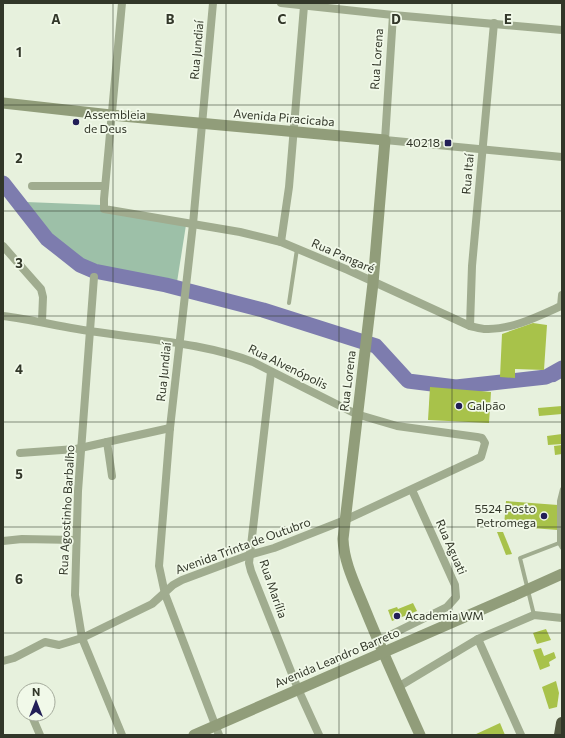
<svg xmlns="http://www.w3.org/2000/svg" width="565" height="738" font-family="Commissioner,sans-serif">
	<style>
		.green { fill: #9dc0a8 }
		.water { fill: #7d7cae }
		.lines { fill: none; stroke-linecap: round; stroke-linejoin: round }
		.river { stroke: #7d7cae; stroke-width: 15 }
		.building { fill: #a8c24a }
		.lane { stroke: #a0ac8f; stroke-width: 4 }
		.street { stroke: #a0ac8f; stroke-width: 8 }
		.secondary { stroke: #919d7a; stroke-width: 11 }
		.highway { stroke: #515740; stroke-width: 12 }
		.secondary-bridge { stroke: #919d7a; stroke-width: 11 }
		.grid { fill: none; stroke: #323729; stroke-width: 1; stroke-opacity: 0.55 }
		.poi-dot { fill: #221f57; stroke: #f1f9e9; stroke-width: 1.5 }
		.labels { text-anchor: middle; stroke-width: 3.5; stroke-linejoin: round; paint-order: stroke }
		.street-label { font-size: 12px; fill: #323729; stroke: #f1f9e9 }
		.poi-label { font-size: 12px; fill: #323729; stroke: #f1f9e9; text-anchor: start }
		.grid-label { font-size: 13px; text-anchor: middle; font-weight: bold; fill: #323729; stroke: #f1f9e9; stroke-width: 3.5; stroke-linejoin: round; paint-order: stroke }
	</style>
	<rect width="100%" height="100%" fill="#e7f1dd"/>
	<polygon class="green" points="26,202 102,205 186,225 177,282 94,271 52,235"/>
	<polygon class="water" points="562,366 562,378 555,382 521,385 523,377 545,374"/>
	<g class="lines">
		<polyline class="river" points="3,183 47,239 80,265 94,271 166,285 263,310 376,346 408,381 456,387 546,377 562,368"/>
	</g>
	<g class="building">
		<polygon points="533,323 547,325 544,370 515,369 515,378 500,377 502,334"/>
		<polygon points="430,387 491,392 489,423 428,420"/>
		<polygon points="562,406 562,414 539,416 538,408"/>
		<polygon points="562,434 562,444 548,445 547,436"/>
		<polygon points="562,445 562,454 555,455 554,446"/>
		<polygon points="506,501 558,505 558,530 504,526"/>
		<polygon points="497,532 503,532 512,554 506,555"/>
		<polygon points="413,603 417,611 392,621 388,610 397,607 398,609"/>
		<polygon points="546,629 551,640 537,644 533,633"/>
		<polygon points="541,648 544,656 554,652 556,658 549,662 550,666 540,670 533,650"/>
		<polygon points="556,681 559,693 557,707 549,709 542,687"/>
		<polygon points="500,723 505,735 474,735"/>
	</g>
	<g class="lines">
		<g class="lane">
			<polyline points="289,303 297,249"/>
			<polyline points="562,489 559,501 559,543 562,548"/>
			<polyline points="534,615 520,558 559,543"/>
		</g>
		<g class="street">
			<path d="M122,3L104,199V209L240,232L281,242L348,270L470,326C475,327 481,329 486,329C511,330 539,316 561,306L562,295"/>
			<polyline points="213,3 193,224 170,428 159,566 165,594 219,735"/>
			<polyline points="281,3 393,15 562,30"/>
			<polyline points="393,15 385,140 562,157"/>
			<polyline points="32,186 105,186"/>
			<polyline points="281,242 289,187 304,6"/>
			<polyline points="3,246 41,289 43,297 42,321"/>
			<polyline points="94,277 78,491 75,595 82,638 122,735"/>
			<path d="M3,316C35,320 65,328 97,332C148,340 204,343 253,362L356,414L397,426L477,437L482,438L485,443L481,457L345,520L274,548L249,555L182,580L173,585L152,604L82,638L59,645L45,642L14,658L3,661"/>
			<polyline points="470,326 472,266 494,23"/>
			<polyline points="271,372 249,563 251,571 298,689 319,735"/>
			<polyline points="20,453 76,449 107,442"/>
			<polyline points="112,476 107,442 170,428"/>
			<polyline points="3,541 22,539 76,540"/>
			<polyline points="478,639 521,735"/>
			<polyline points="378,641 447,607 456,597 455,585 412,490"/>
			<polyline points="398,687 478,639 534,615 562,618"/>
			<polyline points="31,714 40,735"/>
		</g>
		<g class="secondary">
			<path d="M3,103L111,115L385,140L373,283L343,539C344,564 356,586 365,609C382,651 401,693 420,735"/>
			<polyline points="194,735 513,596"/>
		</g>
		<polyline class="highway" points="560,735 562,723"/>
		<polyline class="secondary-bridge" points="513,596 562,574"/>
	</g>
	<path class="grid" d="M113,3V735M226,3V735M339,3V735M452,3V735M3,105H562M3,211H562M3,316H562M3,422H562M3,527H562M3,633H562"/>
	<g class="poi-dot">
		<circle cx="76" cy="122" r="4"/>
		<rect x="444" y="139" width="8" height="8" rx="2"/>
		<circle cx="459" cy="406" r="4"/>
		<circle cx="544" cy="516" r="4"/>
		<circle cx="397" cy="616" r="4"/>
	</g>
	<g class="labels">
		<g class="street-label">
			<text transform="translate(197 50) rotate(-85)" y="4">Rua Jundiaí</text>
			<text transform="translate(377 59) rotate(-86)" y="4">Rua Lorena</text>
			<text transform="translate(284 118) rotate(5)" y="4">Avenida Piracicaba</text>
			<text transform="translate(468 174) rotate(-85)" y="4">Rua Itaí</text>
			<text transform="translate(343 256) rotate(24)" y="4">Rua Pangaré</text>
			<text transform="translate(288 367) rotate(26)" y="4">Rua Alvenópolis</text>
			<text transform="translate(164 372) rotate(-84)" y="4">Rua Jundiaí</text>
			<text transform="translate(348 381) rotate(-83)" y="4">Rua Lorena</text>
			<text transform="translate(67 510) rotate(-87)" y="4">Rua Agostinho Barbalho</text>
			<text transform="translate(243 546) rotate(-20)" y="4">Avenida Trinta de Outubro</text>
			<text transform="translate(451 547) rotate(66)" y="4">Rua Aguati</text>
			<text transform="translate(273 589) rotate(71)" y="4">Rua Marília</text>
			<text transform="translate(337 658) rotate(-23)" y="4">Avenida Leandro Barreto</text>
		</g>
		<g class="poi-label">
			<text x="84" y="119">Assembleia<tspan x="84" dy="14">de Deus</tspan></text>
			<text x="440" y="147" text-anchor="end">40218</text>
			<text x="467" y="410">Galpão</text>
			<text x="536" y="513" text-anchor="end">5524 Posto<tspan x="536" dy="14">Petromega</tspan></text>
			<text x="405" y="620">Academia WM</text>
		</g>
	</g>
	<g class="grid-label">
		<text x="56" y="24">A</text>
		<text x="170" y="24">B</text>
		<text x="282" y="24">C</text>
		<text x="396" y="24">D</text>
		<text x="508" y="24">E</text>
		<text x="19" y="57">1</text>
		<text x="19" y="163">2</text>
		<text x="19" y="268">3</text>
		<text x="19" y="374">4</text>
		<text x="19" y="479">5</text>
		<text x="19" y="584">6</text>
	</g>
	<rect width="565" height="738" fill="none" stroke="#323729" stroke-width="8"/>
	<g transform="translate(36 702)"><circle r="19" fill="#f1f9e9" stroke="#a5ab9c"/>
	<path d="M0-3L7 15L0 10L-7 15Z" fill="#221f57"/>
	<text y="-6" font-size="11" font-weight="bold" text-anchor="middle" fill="#323729">N</text>
	</g>
</svg>
